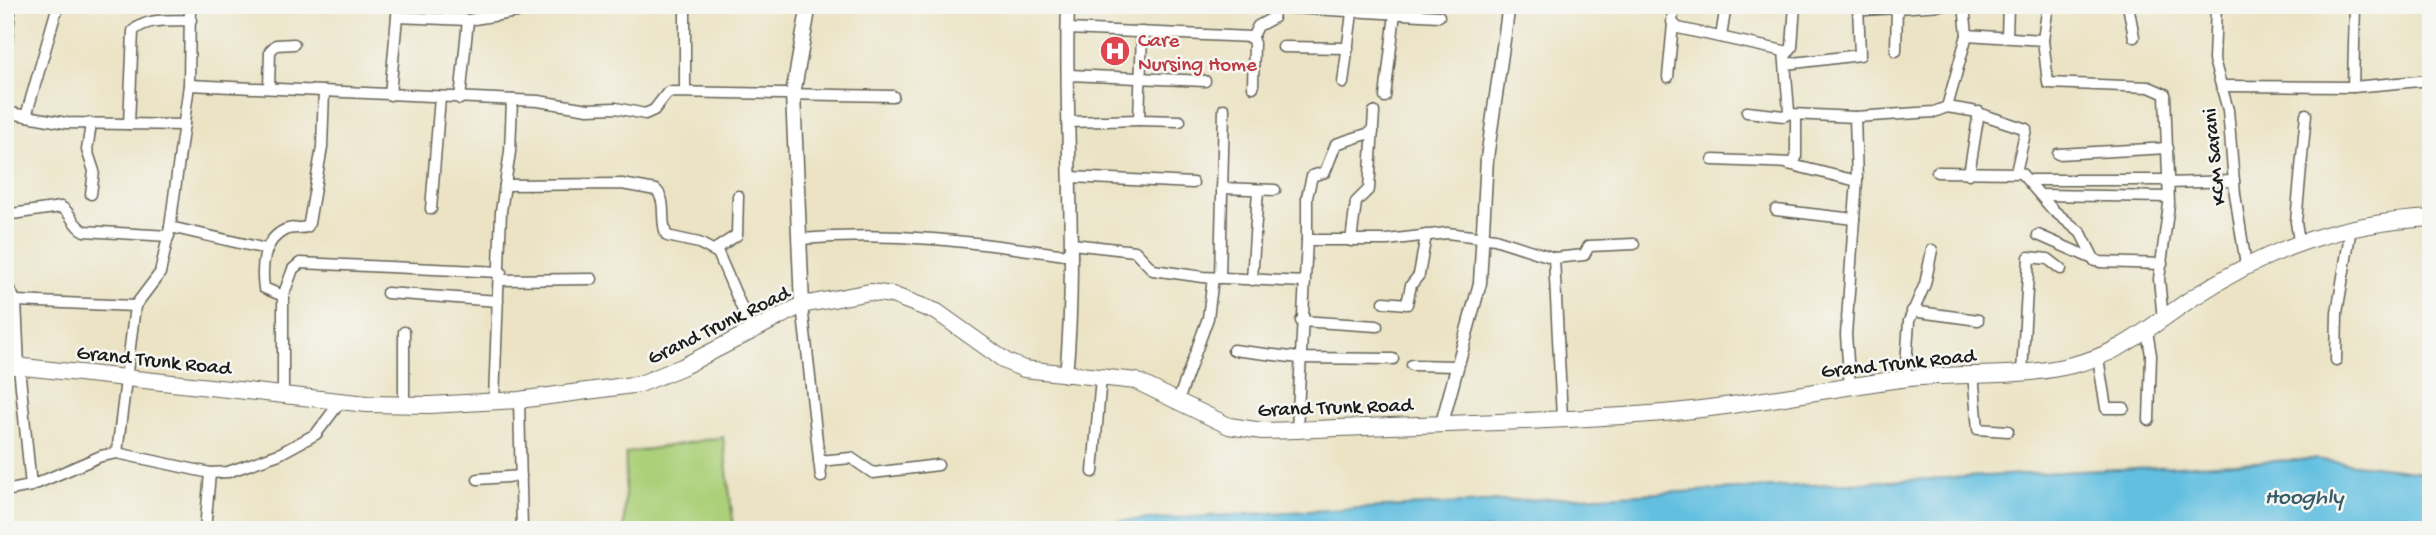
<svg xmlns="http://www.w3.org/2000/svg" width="2436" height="535" font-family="'Gochi Hand',sans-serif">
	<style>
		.green { fill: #acd079; stroke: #64764a; stroke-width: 2 }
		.water { fill: #62bfe0; stroke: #3f6e7e; stroke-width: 2 }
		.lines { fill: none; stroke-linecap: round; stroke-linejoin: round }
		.minor-casing { stroke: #646257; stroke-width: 13 }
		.tertiary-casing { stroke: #646257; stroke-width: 15 }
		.secondary-casing { stroke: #646257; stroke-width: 17 }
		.primary-casing { stroke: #646257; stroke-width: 18 }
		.minor { stroke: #fff; stroke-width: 10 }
		.tertiary { stroke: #fff; stroke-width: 12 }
		.secondary { stroke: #fff; stroke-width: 14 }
		.primary { stroke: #fff; stroke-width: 16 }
		.labels { text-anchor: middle; stroke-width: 5; stroke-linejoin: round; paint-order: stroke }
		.health-label { font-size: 21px; fill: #be3a42; stroke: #f6f6f2; text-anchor: start }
		.street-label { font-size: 21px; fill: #1c1c1c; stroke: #f6f6f2 }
		.water-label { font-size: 23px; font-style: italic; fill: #385d6a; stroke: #f6f6f2 }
	</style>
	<rect width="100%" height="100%" fill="#f6f6f2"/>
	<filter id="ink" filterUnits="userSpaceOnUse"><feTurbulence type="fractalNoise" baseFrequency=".0143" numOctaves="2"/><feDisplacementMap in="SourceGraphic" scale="14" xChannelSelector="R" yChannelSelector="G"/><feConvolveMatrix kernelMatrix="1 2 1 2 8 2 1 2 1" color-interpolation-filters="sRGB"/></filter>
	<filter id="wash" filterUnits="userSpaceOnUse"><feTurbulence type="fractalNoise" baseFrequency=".00686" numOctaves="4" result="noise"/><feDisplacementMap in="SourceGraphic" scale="28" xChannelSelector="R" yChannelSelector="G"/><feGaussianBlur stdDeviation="1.57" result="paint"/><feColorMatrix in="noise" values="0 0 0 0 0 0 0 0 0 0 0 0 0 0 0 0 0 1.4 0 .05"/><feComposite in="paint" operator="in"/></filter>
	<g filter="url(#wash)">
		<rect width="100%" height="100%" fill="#ebe3c4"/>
		<polygon class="green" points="723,437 734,530 624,530 626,453"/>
		<polygon class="water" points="2313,459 2431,473 2431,530 945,530"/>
	</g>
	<g filter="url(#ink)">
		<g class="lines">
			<g class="minor-casing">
				<g id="minor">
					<polyline points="685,5 685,91"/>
					<polyline points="1674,5 1672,22 1678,28 1784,51 1789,111 1792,114 1855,117 1857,181 1854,219"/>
					<polyline points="1859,5 1865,10 1941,5"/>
					<polyline points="2128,5 2134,37"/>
					<polyline points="2216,5 2214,60 2228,110 2235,194 2246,265"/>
					<polyline points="5,7 10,11 5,58"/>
					<polyline points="1275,7 1439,16"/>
					<polyline points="397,17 468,20"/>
					<polyline points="1068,29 1251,37 1254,43 1253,87"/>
					<polyline points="1142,32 1139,120 1180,121"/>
					<polyline points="1967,35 2043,40 2048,83 2149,87 2165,94 2169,204 2159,279 2163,320"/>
					<polyline points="1721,37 1726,5"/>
					<polyline points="2007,37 2008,5"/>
					<polyline points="1252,38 1258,26 1273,18 1276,5"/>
					<polyline points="2043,40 2048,5"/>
					<polyline points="1283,47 1348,48"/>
					<polyline points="1896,51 1897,5"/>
					<polyline points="1786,55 1792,47 1795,5"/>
					<polyline points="1786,64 1860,55 1858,5"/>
					<polyline points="1069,75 1205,81"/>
					<polyline points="1668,77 1673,24"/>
					<polyline points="1343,83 1353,5"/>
					<polyline points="189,85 538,101 588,109 616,108 645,114 654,110 668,92 893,96"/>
					<polyline points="2223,86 2353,87 2431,80"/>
					<polyline points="2353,87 2355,5"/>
					<polyline points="269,88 270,51 276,45 294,44"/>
					<polyline points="390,95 398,5"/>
					<polyline points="1385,97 1396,5"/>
					<polyline points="460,99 468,20 517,12 524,5"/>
					<polyline points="1947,107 1972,111 2026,129 2016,172"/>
					<polyline points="5,112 66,123 184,125"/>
					<polyline points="1747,112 1784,116 1789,113"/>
					<polyline points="26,116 58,5"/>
					<polyline points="1855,117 1934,112 1947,107 1967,35 1964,5"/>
					<polyline points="1070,122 1139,120"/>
					<path d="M129,124L133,31C148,17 171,21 191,20"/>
					<polyline points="2058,154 2168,148"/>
					<polyline points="1713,160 1793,163 1796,158 1796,115"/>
					<polyline points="1788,164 1857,181"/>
					<polyline points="1937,172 2021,173 2053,210 2081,233 2095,261"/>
					<polyline points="1969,174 1979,112"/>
					<polyline points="1071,177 1193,183"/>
					<polyline points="2029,180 2168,180"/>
					<polyline points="2168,183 2234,181"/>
					<path d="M505,185L622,184L656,190C668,201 659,222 667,236L699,243L718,253L751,329"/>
					<polyline points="1222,188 1275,190"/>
					<polyline points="91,194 94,171 87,150 91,124"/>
					<polyline points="2041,195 2168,197"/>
					<polyline points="431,209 440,97"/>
					<polyline points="1776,210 1854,219 1846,335 1850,387"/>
					<path d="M5,215L61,207C72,213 72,225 84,231L169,236"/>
					<polyline points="170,227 266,249"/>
					<polyline points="2038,235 2100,262 2162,264"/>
					<path d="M800,239C897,231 976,242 1072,256"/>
					<polyline points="1307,240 1307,197 1312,176 1325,172 1336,144 1373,132"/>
					<polyline points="1351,241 1356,202 1369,189 1374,112"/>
					<polyline points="2299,241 2296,222 2306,114"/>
					<polyline points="1072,244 1135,251 1153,270 1203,277 1305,282"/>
					<polyline points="714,250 737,235 738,196"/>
					<polyline points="1554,258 1584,255 1589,246 1634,244"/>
					<polyline points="1220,278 1224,109"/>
					<polyline points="500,280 592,279"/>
					<polyline points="1252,280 1258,190"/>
					<polyline points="5,283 16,301 19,367 31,486"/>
					<polyline points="387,293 498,301"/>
					<polyline points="283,296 293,269 300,263 501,272"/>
					<polyline points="16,301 135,306"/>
					<polyline points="1384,302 1407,304 1411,285 1419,275 1426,235"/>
					<polyline points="802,305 821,477"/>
					<polyline points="1912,311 1978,320"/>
					<polyline points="1301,321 1377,326"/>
					<polyline points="2147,331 2151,355 2149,420"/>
					<polyline points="1233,350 1299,358 1393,359"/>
					<polyline points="2098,358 2106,408 2124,408"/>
					<polyline points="2336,360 2337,313 2351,228"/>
					<polyline points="1412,365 1457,366"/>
					<polyline points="2022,373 2029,257 2048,259 2061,269"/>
					<polyline points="1973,374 1978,429 2008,431"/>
					<polyline points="1905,379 1909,321 1925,284 1932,250"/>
					<path d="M283,395V296L264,288C261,267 263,240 285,230C292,227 300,229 307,227L309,223L322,147L324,91"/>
					<polyline points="519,400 522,530"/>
					<polyline points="494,401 501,211 510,152 512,100"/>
					<polyline points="1178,401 1208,318 1213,278"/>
					<polyline points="404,405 404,332"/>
					<polyline points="1297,430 1307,240 1387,240 1447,233 1495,239 1554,258 1562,418"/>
					<polyline points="117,453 135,306 160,273 170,227 189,85 190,5"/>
					<polyline points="819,461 851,458 873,473 938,465"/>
					<polyline points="1093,472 1101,377"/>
					<polyline points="478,479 521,476"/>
					<polyline points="5,491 31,486 101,456 117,453 210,473 228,472 279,454 316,434 341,401"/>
					<polyline points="205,530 210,473"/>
				</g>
			</g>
			<g class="tertiary-casing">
				<g id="tertiary">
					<path d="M1066,376C1078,252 1064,129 1068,5"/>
					<polyline points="1442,423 1480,283 1487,158 1509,5"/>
				</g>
			</g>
			<g class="secondary-casing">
				<polyline id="secondary" points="802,305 793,94 809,5"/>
			</g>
			<g class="primary-casing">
				<path id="primary" d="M5,365L367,404L430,405L519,400L640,384L682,367L802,305L870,292L892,295L937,312L1007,362L1024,369L1136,381L1229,426L1262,431L1297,430C1414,424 1533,423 1650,414C1734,408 1818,390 1901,379C1958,372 2016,379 2072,365C2124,353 2151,325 2194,297C2269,248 2340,223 2431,218"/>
			</g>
			<use href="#minor" class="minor"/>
			<use href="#tertiary" class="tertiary"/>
			<use href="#secondary" class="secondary"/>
			<use href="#primary" class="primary"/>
		</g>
	</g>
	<defs>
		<g id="hospital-disc" transform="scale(1.575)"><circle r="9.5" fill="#e0444e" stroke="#f6f6f2"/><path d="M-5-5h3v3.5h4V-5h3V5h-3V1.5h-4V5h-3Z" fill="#fff"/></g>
	</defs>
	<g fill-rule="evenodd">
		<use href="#hospital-disc" x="1115" y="51"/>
	</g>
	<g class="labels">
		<g class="health-label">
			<text x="1138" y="46">Care<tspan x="1138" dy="24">Nursing Home</tspan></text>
		</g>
		<g class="street-label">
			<text transform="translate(2213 157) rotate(-96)" y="7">KCM Sarani</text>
			<text transform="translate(718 324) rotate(-26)" y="7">Grand Trunk Road</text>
			<text transform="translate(154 359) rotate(6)" y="7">Grand Trunk Road</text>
			<text transform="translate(1898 362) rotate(-6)" y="7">Grand Trunk Road</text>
			<text transform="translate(1335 406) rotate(-2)" y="7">Grand Trunk Road</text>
		</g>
		<g class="water-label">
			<text x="2304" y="503">Hooghly</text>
		</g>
	</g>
	<rect width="2436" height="535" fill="none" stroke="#f6f6f2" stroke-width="28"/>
</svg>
